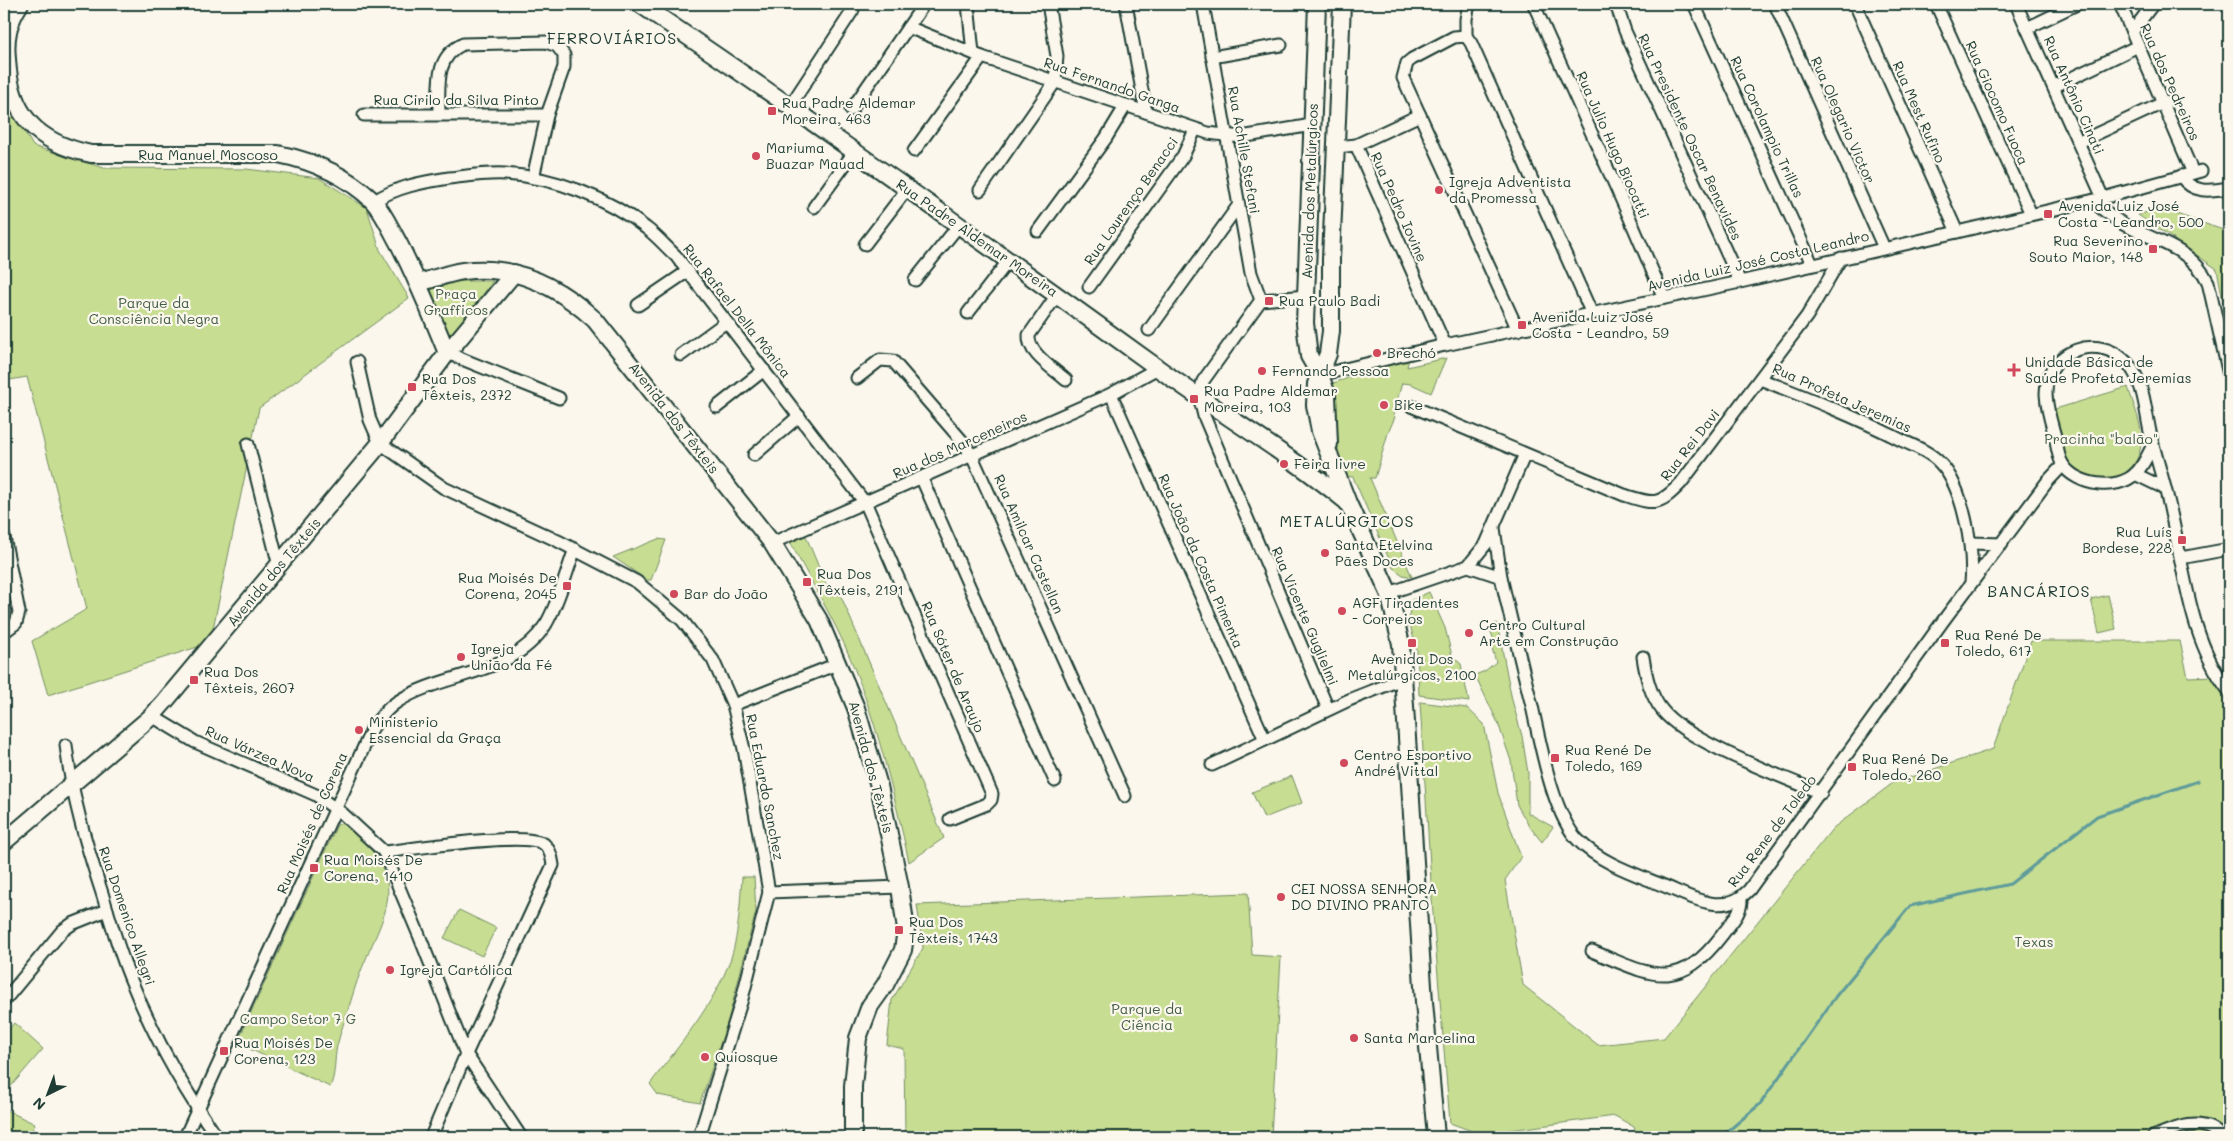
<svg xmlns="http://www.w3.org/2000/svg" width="2233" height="1141" font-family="Mali,sans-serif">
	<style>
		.green { fill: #c7dd92; stroke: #738d63 }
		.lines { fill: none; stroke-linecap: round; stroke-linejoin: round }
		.stream { stroke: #5e9b9b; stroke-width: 3 }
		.street-casing { stroke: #1f3d34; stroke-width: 15 }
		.secondary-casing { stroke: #1f3d34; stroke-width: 20 }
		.street { stroke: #fbf7ec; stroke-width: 11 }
		.secondary { stroke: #fbf7ec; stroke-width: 16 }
		.poi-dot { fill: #d1495b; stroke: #fbf7ec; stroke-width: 2 }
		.labels { text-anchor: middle; stroke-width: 4.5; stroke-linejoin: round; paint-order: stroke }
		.street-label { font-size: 14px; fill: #1f3d34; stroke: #fbf7ec }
		.poi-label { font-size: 14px; fill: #1f3d34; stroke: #fbf7ec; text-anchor: start }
		.park-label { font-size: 14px; fill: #415d47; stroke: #fbf7ec }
		.quarter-label { font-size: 16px; letter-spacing: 1px; fill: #1f3d34; stroke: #fbf7ec }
	</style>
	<rect width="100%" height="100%" fill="#fbf7ec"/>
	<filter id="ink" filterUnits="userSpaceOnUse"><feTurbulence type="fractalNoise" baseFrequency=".02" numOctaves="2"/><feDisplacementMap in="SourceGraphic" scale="10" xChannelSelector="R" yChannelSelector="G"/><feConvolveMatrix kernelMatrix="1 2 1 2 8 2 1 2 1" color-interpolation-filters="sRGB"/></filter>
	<g filter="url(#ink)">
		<g class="green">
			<polygon points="4,91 6,100 33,146 104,168 246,169 319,178 367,208 380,250 409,298 259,408 210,643 48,695 32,641 87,609 27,377 4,381"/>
			<polygon points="2159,208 2229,232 2229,333 2217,269 2138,215"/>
			<polygon points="459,281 493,281 458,329 449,334 430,290"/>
			<polygon points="1409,358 1407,367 1446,358 1431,393 1411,384 1402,383 1393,415 1395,417 1388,433 1375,478 1370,478 1412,577 1403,575 1393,568 1353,477 1343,476 1331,411 1330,384"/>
			<path d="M2128,387C2133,404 2143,425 2141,443C2139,482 2087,495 2066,462C2060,453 2055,422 2052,410Z"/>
			<path d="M805,534L831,596L840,594L944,838L909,862C894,794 878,725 851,660C834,618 809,579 788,538Z"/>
			<polygon points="658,539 666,540 651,580 647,580 613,557"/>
			<polygon points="1429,592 1445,628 1452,656 1461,664 1469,702 1419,695 1417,651 1409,621 1410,601"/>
			<polygon points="2108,595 2116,629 2099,633 2091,599"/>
			<polygon points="1497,623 1512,700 1522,736 1528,773 1528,813 1553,827 1542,842 1529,826 1517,805 1511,761 1498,723 1475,675 1485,671 1496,662 1491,645 1494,640 1489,627"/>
			<polygon points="2031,641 2180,641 2188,677 2218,676 2229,663 2229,1137 1637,1137 1634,1127 1615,1116 1480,1134 1450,1123 1433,914 1420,702 1467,708 1484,724 1498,793 1521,857 1505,880 1523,985 1598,1045 1664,1038 1833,828 1893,783 1993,749"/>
			<polygon points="1292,776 1302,803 1264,818 1252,792"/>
			<path d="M343,822C424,888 375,919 353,994C348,1011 341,1029 337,1046C334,1060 336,1074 330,1087L237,1043L337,825Z"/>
			<path d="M742,877H754L756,911L728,1021L700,1103L658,1095L650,1084C680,1044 714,1005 731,958C739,933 740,903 742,877Z"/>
			<polygon points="1248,893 1252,955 1281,957 1271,1137 905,1137 904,1049 887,1045 892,1000 923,948 917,905"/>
			<polygon points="459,910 496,928 482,956 444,938"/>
			<polygon points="14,1023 43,1049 6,1092 4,1090 4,1035"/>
			<polygon points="4,1109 35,1124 29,1137 4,1137"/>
		</g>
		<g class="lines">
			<polyline class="stream" points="1721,1137 1760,1104 1836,996 1910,906 2010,884 2097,816 2198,781"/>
			<g class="street-casing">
				<g id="street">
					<polyline points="968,4 973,53"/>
					<polyline points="1126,4 1146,112"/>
					<polyline points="1203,4 1251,273 1261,300"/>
					<polyline points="1616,4 1625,31 1740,282"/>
					<polyline points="1694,4 1812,264"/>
					<polyline points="1775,4 1884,248"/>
					<polyline points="1855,4 1957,232"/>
					<polyline points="1936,4 2031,214"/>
					<polyline points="2016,4 2103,198"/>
					<polyline points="2120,4 2193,173"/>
					<polyline points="1534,5 1628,214 1664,298"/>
					<polyline points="908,27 982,57 1208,133 1241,137 1312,125"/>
					<polyline points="2027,28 2077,4"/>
					<polyline points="2132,32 2153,4"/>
					<polyline points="1466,36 1466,19 1469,4"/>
					<polyline points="1212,57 1281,45"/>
					<polyline points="2055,86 2138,46"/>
					<polyline points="790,106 853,10"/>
					<polyline points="851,110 924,4"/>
					<path d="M439,114C439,87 434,57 463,44L546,42L557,46L564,55V67L547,115L533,178"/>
					<polyline points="364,115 547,115"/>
					<polyline points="2079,142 2165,102"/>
					<polyline points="1356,145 1445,345"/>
					<polyline points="1336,147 1356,145 1420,115"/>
					<polyline points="914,151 982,57"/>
					<path d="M2181,176C2193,194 2210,191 2229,188"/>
					<polyline points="980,190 1055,82 1057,56 1048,4"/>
					<path d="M2092,201C2102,209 2112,217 2123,224C2154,241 2192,248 2208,282L2229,375"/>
					<path d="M373,202C395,187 423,182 449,178C467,176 486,173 505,174C554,177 608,198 646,228C657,236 666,247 676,256L866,504L992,794L991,800L987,804L950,819"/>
					<polyline points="814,207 855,151"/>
					<polyline points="1038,231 1106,138 1126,105"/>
					<polyline points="865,244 907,189"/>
					<polyline points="915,280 959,225"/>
					<polyline points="1089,287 1183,156 1195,130"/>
					<path d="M1057,295L1029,335C1027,353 1054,369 1066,380"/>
					<polyline points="1261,300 1203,381 1199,396 1204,416 1328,709"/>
					<polyline points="1261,300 1306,296"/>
					<polyline points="638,305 688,271"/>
					<polyline points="968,313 1009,260"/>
					<polyline points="1149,330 1238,206"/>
					<polyline points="1518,330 1403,78 1407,63 1412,59 1454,37 1466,36 1471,43 1592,314"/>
					<polyline points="447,353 559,398"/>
					<polyline points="681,355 726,322"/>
					<polyline points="357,362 370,420 380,443 444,488 558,541 637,582 682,620 713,660 733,705 744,749 769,892 742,999 699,1137"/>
					<polyline points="1320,375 1445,345 1740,282 1957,232 2103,198 2201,171"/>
					<polyline points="857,378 880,360 893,361 963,442 972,456 1125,796"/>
					<path d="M1760,379C1808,398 1856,417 1901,440C1914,446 1930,452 1940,463C1964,488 1974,550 1971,583"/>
					<polyline points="1111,394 1265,740"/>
					<path d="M1411,406L1624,495C1654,504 1658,507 1681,483L1807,316L1841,258"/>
					<polyline points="717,407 764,370"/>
					<polyline points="248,444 279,566"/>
					<path d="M2153,445C2148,454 2143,467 2135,474C2117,491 2077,486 2063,465C2059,459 2057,448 2056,440C2050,417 2037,385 2056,364C2080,338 2118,343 2135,374C2145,392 2146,416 2151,436C2157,462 2166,487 2171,513C2185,573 2190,641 2229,691"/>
					<polyline points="754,455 799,416"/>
					<polyline points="2135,474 2164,488"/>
					<polyline points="922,479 1055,781"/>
					<polyline points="1494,528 1501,577"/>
					<polyline points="4,537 19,612 16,623 4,632"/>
					<polyline points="772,543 1111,394 1158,368"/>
					<polyline points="1971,543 2002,544"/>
					<polyline points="2181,558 2229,549"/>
					<path d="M1468,566L1501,577C1511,620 1521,663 1532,706C1540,742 1553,816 1579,841C1604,866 1645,877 1676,891C1703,903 1727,913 1749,890L1943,621L2047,482L2063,465"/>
					<polyline points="1389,593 1468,566 1486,544 1525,454"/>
					<path d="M1643,657C1646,676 1650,695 1662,710C1687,742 1781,776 1821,793"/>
					<polyline points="733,705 837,664"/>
					<polyline points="152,716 195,742 316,795 343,814 384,852 419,935 466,1054 521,1137"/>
					<path d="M66,745C72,797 86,844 102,893C111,922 119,952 131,980C153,1035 183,1089 217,1137"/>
					<polyline points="1212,765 1349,700 1402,679"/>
					<path d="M384,852C412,849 525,831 544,844C550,849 552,857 553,865L466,1054L431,1137"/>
					<polyline points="769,892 900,887"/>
					<path d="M1592,951C1651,975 1677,994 1722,935C1730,924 1742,913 1741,899"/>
					<polyline points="4,1001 62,931 72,924 107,910"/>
					<path d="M185,1137L373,727C380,718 387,708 397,702C444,671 513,677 546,624C559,602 566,573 575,549"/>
					<path d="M2153,1137C2174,1128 2204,1115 2221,1137"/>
				</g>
			</g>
			<g class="secondary-casing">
				<g id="secondary">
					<path d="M20,4C8,22 5,38 7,59C10,115 37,143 91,154H278C313,161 347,176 373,201C384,213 391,230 399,244C417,279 432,316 447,353"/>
					<path d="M640,4C814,121 985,243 1155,366C1218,412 1286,452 1346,501"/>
					<polyline points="1317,4 1305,323 1309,356 1320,375 1327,395 1329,444"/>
					<polyline points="1342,4 1331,259 1331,331 1328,354 1316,384 1315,405 1320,431 1348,503 1389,593 1401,644 1424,1002 1436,1137"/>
					<path d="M419,283C433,279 449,273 463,271C514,264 559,287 595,320L772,543L819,620L856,708L879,786L900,887L906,930L903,950L885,985L870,1006L858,1038L853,1086V1137"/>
					<polyline points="4,842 152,716 166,700 378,446 447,353 514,273"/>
				</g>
			</g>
			<use href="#street" class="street"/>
			<use href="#secondary" class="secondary"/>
		</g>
	</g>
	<g class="poi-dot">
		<rect x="767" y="106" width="10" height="10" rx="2.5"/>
		<circle cx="756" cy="156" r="5"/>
		<circle cx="1439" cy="190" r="5"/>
		<rect x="2043" y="209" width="10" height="10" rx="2.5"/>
		<rect x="2148" y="244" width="10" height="10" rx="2.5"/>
		<rect x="1264" y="296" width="10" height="10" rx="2.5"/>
		<rect x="1517" y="320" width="10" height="10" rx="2.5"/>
		<circle cx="1377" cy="353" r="5"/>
		<path d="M2011.5 362.5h5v5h5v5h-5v5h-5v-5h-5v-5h5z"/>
		<circle cx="1262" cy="371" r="5"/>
		<rect x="407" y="382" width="10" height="10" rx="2.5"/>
		<rect x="1189" y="394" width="10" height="10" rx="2.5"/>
		<circle cx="1384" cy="405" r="5"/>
		<circle cx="1284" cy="464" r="5"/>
		<rect x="2177" y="535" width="10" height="10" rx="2.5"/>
		<circle cx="1325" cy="553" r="5"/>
		<rect x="802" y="577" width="10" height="10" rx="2.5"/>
		<rect x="562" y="581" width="10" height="10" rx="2.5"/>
		<circle cx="674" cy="594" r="5"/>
		<circle cx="1342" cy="611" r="5"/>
		<circle cx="1469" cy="633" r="5"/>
		<rect x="1407" y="638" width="10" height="10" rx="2.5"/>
		<rect x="1940" y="638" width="10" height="10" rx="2.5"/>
		<circle cx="461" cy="657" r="5"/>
		<rect x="189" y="675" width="10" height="10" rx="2.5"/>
		<circle cx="359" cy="730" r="5"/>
		<rect x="1550" y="753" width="10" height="10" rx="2.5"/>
		<circle cx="1344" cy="763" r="5"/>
		<rect x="1847" y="762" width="10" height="10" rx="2.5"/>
		<rect x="309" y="863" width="10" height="10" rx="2.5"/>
		<circle cx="1281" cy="897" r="5"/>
		<rect x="894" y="925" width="10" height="10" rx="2.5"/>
		<circle cx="390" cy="970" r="5"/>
		<circle cx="1354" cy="1038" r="5"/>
		<rect x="219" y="1046" width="10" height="10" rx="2.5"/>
		<circle cx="705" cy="1057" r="5"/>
	</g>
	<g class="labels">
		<g class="street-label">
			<text transform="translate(2170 82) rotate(66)" y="5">Rua dos Pedreiros</text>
			<text transform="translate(1112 85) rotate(19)" y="5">Rua Fernando Ganga</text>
			<text transform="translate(2074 95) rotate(66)" y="5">Rua Antônio Cinati</text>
			<text x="456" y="105">Rua Cirilo da Silva Pinto</text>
			<text transform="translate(1997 103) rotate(66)" y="5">Rua Giocomo Fuoca</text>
			<text transform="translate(1919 112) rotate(66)" y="5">Rua Mest Rufino</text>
			<text transform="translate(1843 120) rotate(66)" y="5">Rua Olegario Victor</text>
			<text transform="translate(1767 127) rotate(65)" y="5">Rua Corolampio Trillas</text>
			<text transform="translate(1690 137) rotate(65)" y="5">Rua Presidente Oscar Benavides</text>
			<text transform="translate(1613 145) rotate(66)" y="5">Rua Julio Hugo Biocatti</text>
			<text transform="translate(1244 150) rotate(80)" y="5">Rua Achille Stefani</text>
			<text x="208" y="160">Rua Manuel Moscoso</text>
			<text transform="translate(1310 191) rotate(-88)" y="5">Avenida dos Metalúrgicos</text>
			<text transform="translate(1131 201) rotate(-55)" y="5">Rua Lourenço Benacci</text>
			<text transform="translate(1399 207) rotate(66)" y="5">Rua Pedro Iovine</text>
			<text transform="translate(977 238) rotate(35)" y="5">Rua Padre Aldemar Moreira</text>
			<text transform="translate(1758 261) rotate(-13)" y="5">Avenida Luiz José Costa Leandro</text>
			<text transform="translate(737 311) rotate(52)" y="5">Rua Rafael Della Mônica</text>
			<text transform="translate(1842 398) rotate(24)" y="5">Rua Profeta Jeremias</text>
			<text transform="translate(674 418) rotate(52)" y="5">Avenida dos Têxteis</text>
			<text transform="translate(960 445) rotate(-24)" y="5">Rua dos Marceneiros</text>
			<text transform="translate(1690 445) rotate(-52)" y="5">Rua Rei Davi</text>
			<text transform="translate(1029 544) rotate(66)" y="5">Rua Amilcar Castellan</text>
			<text transform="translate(1201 561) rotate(66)" y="5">Rua João da Costa Pimenta</text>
			<text transform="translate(274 572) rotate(-50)" y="5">Avenida dos Têxteis</text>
			<text transform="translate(1305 616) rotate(67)" y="5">Rua Vicente Guglielmi</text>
			<text transform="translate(953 667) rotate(67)" y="5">Rua Sóter de Araujo</text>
			<text transform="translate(260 754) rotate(24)" y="5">Rua Várzea Nova</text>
			<text transform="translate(871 767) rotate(75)" y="5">Avenida dos Têxteis</text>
			<text transform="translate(765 787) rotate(79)" y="5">Rua Eduardo Sanchez</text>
			<text transform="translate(312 823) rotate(-66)" y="5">Rua Moisés de Corena</text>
			<text transform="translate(1772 831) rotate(-53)" y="5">Rua Rene de Toledo</text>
			<text transform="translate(127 916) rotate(71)" y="5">Rua Domenico Allegri</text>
		</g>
		<g class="poi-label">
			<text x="782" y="108">Rua Padre Aldemar<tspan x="782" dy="16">Moreira, 463</tspan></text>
			<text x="766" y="153">Mariuma<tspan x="766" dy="16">Buazar Mauad</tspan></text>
			<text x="1449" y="187">Igreja Adventista<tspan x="1449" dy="16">da Promessa</tspan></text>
			<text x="2058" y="211">Avenida Luiz José<tspan x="2058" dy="16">Costa - Leandro, 500</tspan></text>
			<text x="2143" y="246" text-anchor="end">Rua Severino<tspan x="2143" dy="16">Souto Maior, 148</tspan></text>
			<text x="1279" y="306">Rua Paulo Badi</text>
			<text x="1532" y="322">Avenida Luiz José<tspan x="1532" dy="16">Costa - Leandro, 59</tspan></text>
			<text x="1387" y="358">Brechó</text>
			<text x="2025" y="367">Unidade Básica de<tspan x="2025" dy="16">Saúde Profeta Jeremias</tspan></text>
			<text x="1272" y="376">Fernando Pessoa</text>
			<text x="422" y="384">Rua Dos<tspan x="422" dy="16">Têxteis, 2372</tspan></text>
			<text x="1204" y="396">Rua Padre Aldemar<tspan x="1204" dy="16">Moreira, 103</tspan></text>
			<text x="1394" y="410">Bike</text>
			<text x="1294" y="469">Feira livre</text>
			<text x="2172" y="537" text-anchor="end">Rua Luís<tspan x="2172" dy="16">Bordese, 228</tspan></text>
			<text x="1335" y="550">Santa Etelvina<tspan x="1335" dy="16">Pães Doces</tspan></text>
			<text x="817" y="579">Rua Dos<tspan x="817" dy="16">Têxteis, 2191</tspan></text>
			<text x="557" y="583" text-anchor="end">Rua Moisés De<tspan x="557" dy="16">Corena, 2045</tspan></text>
			<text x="684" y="599">Bar do João</text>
			<text x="1352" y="608">AGF Tiradentes<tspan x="1352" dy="16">- Correios</tspan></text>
			<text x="1479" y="630">Centro Cultural<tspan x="1479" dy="16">Arte em Construção</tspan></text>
			<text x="1955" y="640">Rua René De<tspan x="1955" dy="16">Toledo, 617</tspan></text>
			<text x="471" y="654">Igreja<tspan x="471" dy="16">União da Fé</tspan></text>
			<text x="1412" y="664" text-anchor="middle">Avenida Dos<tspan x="1412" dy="16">Metalúrgicos, 2100</tspan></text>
			<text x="204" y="677">Rua Dos<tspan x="204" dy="16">Têxteis, 2607</tspan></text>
			<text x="369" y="727">Ministerio<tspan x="369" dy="16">Essencial da Graça</tspan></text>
			<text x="1565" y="755">Rua René De<tspan x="1565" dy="16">Toledo, 169</tspan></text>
			<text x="1354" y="760">Centro Esportivo<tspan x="1354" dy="16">André Vittal</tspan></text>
			<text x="1862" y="764">Rua René De<tspan x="1862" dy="16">Toledo, 260</tspan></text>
			<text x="324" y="865">Rua Moisés De<tspan x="324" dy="16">Corena, 1410</tspan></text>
			<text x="1291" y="894">CEI NOSSA SENHORA<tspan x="1291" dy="16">DO DIVINO PRANTO</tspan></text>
			<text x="909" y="927">Rua Dos<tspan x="909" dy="16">Têxteis, 1743</tspan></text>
			<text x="400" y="975">Igreja Cartólica</text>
			<text x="1364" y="1043">Santa Marcelina</text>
			<text x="234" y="1048">Rua Moisés De<tspan x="234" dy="16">Corena, 123</tspan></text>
			<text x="715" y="1062">Quiosque</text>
		</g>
		<g class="park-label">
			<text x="456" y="299">Praça<tspan x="456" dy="16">Grafficos</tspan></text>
			<text x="154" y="308">Parque da<tspan x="154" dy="16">Consciência Negra</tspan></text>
			<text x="2101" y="444">Pracinha "balão"</text>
			<text x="2034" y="947">Texas</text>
			<text x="1147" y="1014">Parque da<tspan x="1147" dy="16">Ciência</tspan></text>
			<text x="298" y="1024">Campo Setor 7 G</text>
		</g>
		<g class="quarter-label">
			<text x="612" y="44">FERROVIÁRIOS</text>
			<text x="1347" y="527">METALÚRGICOS</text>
			<text x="2039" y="597">BANCÁRIOS</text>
		</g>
	</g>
	<rect width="2233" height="1141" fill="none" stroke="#fbf7ec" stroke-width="20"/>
	<rect x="10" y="10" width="2213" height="1121" fill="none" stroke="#1f3d34" stroke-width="2" filter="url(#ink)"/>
	<g transform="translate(48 1094) rotate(222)" stroke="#fbf7ec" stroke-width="4" paint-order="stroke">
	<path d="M0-4L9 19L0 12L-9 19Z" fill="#1f3d34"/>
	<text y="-8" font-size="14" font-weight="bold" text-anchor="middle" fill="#1f3d34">N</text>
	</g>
</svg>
